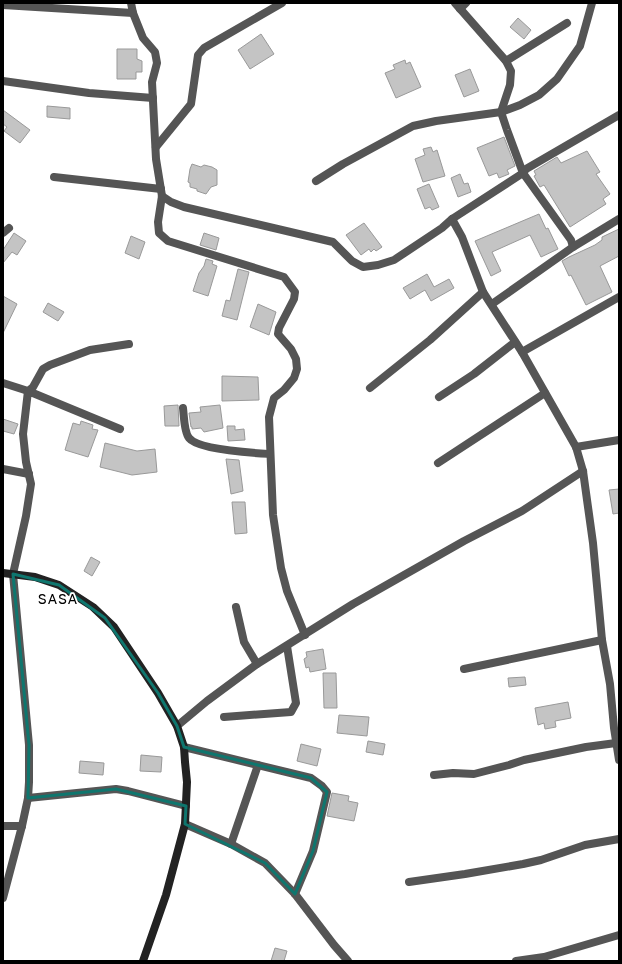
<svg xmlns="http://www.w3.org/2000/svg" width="622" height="964" font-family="'Golos Text',sans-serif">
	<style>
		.building { fill: #c4c4c4; stroke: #999 }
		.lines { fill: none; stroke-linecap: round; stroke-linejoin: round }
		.street { stroke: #555; stroke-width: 8 }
		.secondary { stroke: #222; stroke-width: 8 }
		.marked { fill: none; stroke: #0f766e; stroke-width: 3; stroke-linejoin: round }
		.labels { text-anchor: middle; stroke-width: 3.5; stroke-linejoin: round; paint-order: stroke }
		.quarter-label { font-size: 14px; letter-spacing: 1px; fill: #000; stroke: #fff }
	</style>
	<rect width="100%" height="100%" fill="#fff"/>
	<g class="building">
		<polygon points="518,18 531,30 524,39 510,27"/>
		<polygon points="261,34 274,54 250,69 238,50"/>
		<polygon points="117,49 137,49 137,59 142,61 142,72 136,72 136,79 117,79"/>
		<polygon points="405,60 406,64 410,62 421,87 396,98 385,73 395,69 393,65"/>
		<polygon points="470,69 479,91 464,97 455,75"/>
		<polygon points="47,106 70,108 70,119 47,117"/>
		<polygon points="3,110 30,130 20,143 4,131 7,127 3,124"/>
		<polygon points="504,137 515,166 507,170 509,174 499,178 497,173 489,176 477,148"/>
		<polygon points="431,147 433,152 437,150 445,176 423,182 415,159 425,155 423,149"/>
		<polygon points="587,151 600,172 596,174 610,194 603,199 606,204 570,227 544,185 540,187 534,176 536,175 534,171 557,157 561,163"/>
		<polygon points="192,164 201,167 204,165 212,167 217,170 217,185 211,187 206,194 197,191 197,189 190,187 190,183 188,182 190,169"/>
		<polygon points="460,174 464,184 468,183 471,192 458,197 451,178"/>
		<polygon points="429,184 439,207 432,210 430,207 425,209 417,189"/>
		<polygon points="539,214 546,229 548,228 558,249 541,257 530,235 492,252 501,271 491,276 475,241"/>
		<polygon points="364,223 382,247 376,251 374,249 371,252 369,249 361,255 346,235"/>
		<polygon points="619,229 619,256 600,266 612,292 586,305 571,275 569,276 562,261 569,257 595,245 602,240 602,237"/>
		<polygon points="14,233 26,241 17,255 12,252 3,263 3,250"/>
		<polygon points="204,233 219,238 216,250 200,245"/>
		<polygon points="131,236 145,242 139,259 125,253"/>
		<polygon points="206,259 213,261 212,264 217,266 208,296 193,291 199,273 204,266"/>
		<polygon points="238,269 249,272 237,320 222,316 226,300 230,301"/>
		<polygon points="427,274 434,287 449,279 454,288 431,301 425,290 410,299 403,288"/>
		<polygon points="3,296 17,304 3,333"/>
		<polygon points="48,303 64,312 58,321 43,312"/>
		<polygon points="258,304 276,312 269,335 250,327"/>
		<polygon points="222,376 258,377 259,400 222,401"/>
		<polygon points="178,405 179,426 165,426 164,406"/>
		<polygon points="220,405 223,428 204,432 201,428 192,429 192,427 191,427 189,413 201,412 200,407"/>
		<polygon points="3,419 18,424 14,434 3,431"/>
		<polygon points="81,421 93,425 92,429 98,430 88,457 65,450 73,423 80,425"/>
		<polygon points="227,426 235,426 235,430 244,429 245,440 228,441"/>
		<polygon points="105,443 137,451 155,449 157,472 132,475 100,467"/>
		<polygon points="226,459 239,460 243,491 231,494"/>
		<polygon points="619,489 619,513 613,514 609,490"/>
		<polygon points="232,502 245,502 247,533 235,534"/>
		<polygon points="91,557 100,562 92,576 84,571"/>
		<polygon points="323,649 326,669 310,672 309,667 306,668 304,659 307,657 306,652"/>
		<polygon points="323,673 336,673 337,708 324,708"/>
		<polygon points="525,677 526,685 509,687 508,678"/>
		<polygon points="568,702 571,718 555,721 556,727 545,729 544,723 538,725 535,708"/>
		<polygon points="339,715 369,717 367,736 337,733"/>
		<polygon points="368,741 385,744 383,755 366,752"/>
		<polygon points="301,744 321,749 317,766 297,761"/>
		<polygon points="141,755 162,757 161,772 140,771"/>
		<polygon points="80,761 104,763 103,775 79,773"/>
		<polygon points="332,793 349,796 348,801 358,803 354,821 327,816"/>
		<polygon points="275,948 287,951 284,961 271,961"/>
	</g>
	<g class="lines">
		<g class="street">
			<polyline points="131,3 133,13 143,38 155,52 157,63 152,82 156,159 162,196 158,222 159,233 168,241 284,277 295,292 294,299 279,328 278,334 291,349 296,359 297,369 294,378 284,390 274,398 269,417 273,515 281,568 287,591 305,635"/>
			<polyline points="455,3 506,61 511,71 510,85 501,112 507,130 523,173 571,240 573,247"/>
			<polyline points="3,5 133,13"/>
			<polyline points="460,9 466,3"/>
			<polyline points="506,61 567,23"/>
			<polyline points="3,81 89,93 153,98"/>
			<polyline points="156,147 191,104 198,55 204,48 282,3"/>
			<polyline points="54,177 161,189"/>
			<polyline points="316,181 343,164 413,126 436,121 501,112 520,105 539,95 557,79 580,46 592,3"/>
			<polyline points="162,196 171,202 184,207 333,242 352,261 363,267 378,265 394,260 442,228 452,219 462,237 483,292 522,352 576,447 583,471 593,543 602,640 610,684 614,728 619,760"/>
			<polyline points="452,219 523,173 526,169 619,115"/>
			<polyline points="3,233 9,228"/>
			<polyline points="492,304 573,247 619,219"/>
			<polyline points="522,352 619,297"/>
			<polyline points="3,383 28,391 33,387 43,369 50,365 90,350 129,344"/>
			<polyline points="370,388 430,340 483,292"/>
			<polyline points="439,397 474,374 515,342"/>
			<path d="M183,408C184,416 184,432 189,438C198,450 254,453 270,454"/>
			<polyline points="576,447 619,440"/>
			<polyline points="438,463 545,393"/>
			<polyline points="3,469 29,474"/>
			<polyline points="236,607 244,642 257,664"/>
			<polyline points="464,669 602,640"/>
			<polyline points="224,717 291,712 296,703 287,646"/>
			<polyline points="177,726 207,701 257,664 353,604 464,541 522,511 583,471"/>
			<polyline points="184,747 311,778 322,786 327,792 313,851 295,894"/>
			<polyline points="434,775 453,773 474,774 509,765 524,760 586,747 616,743 619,742"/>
			<polyline points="28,798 116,789 128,791 186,806"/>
			<polyline points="185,824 231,844 265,863 295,894 334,945 348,961"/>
			<polyline points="3,826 22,826"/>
			<polyline points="231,844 258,765"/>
			<polyline points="409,882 465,874 523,864 541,860 585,845 619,839"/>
			<polyline points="3,898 22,826 28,798 29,782 29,745 13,574 26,516 31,484 26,462 23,434 28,391 120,429"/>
			<polyline points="516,961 544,957 619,935"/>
		</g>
		<polyline class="secondary" points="3,573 35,577 59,585 93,607 114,627 158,693 177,726 184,747 185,762 187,782 185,824 166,895 143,961"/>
	</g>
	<path class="marked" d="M13,574L59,585L105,618L158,693L177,726L184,747L311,778L327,792L313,851L295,894L265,863L185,824L186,806L116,789L28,798L29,745Z"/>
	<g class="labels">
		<g class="quarter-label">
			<text x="58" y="604">SASA</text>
		</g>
	</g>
	<rect width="622" height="964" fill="none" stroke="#000000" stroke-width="8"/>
</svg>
